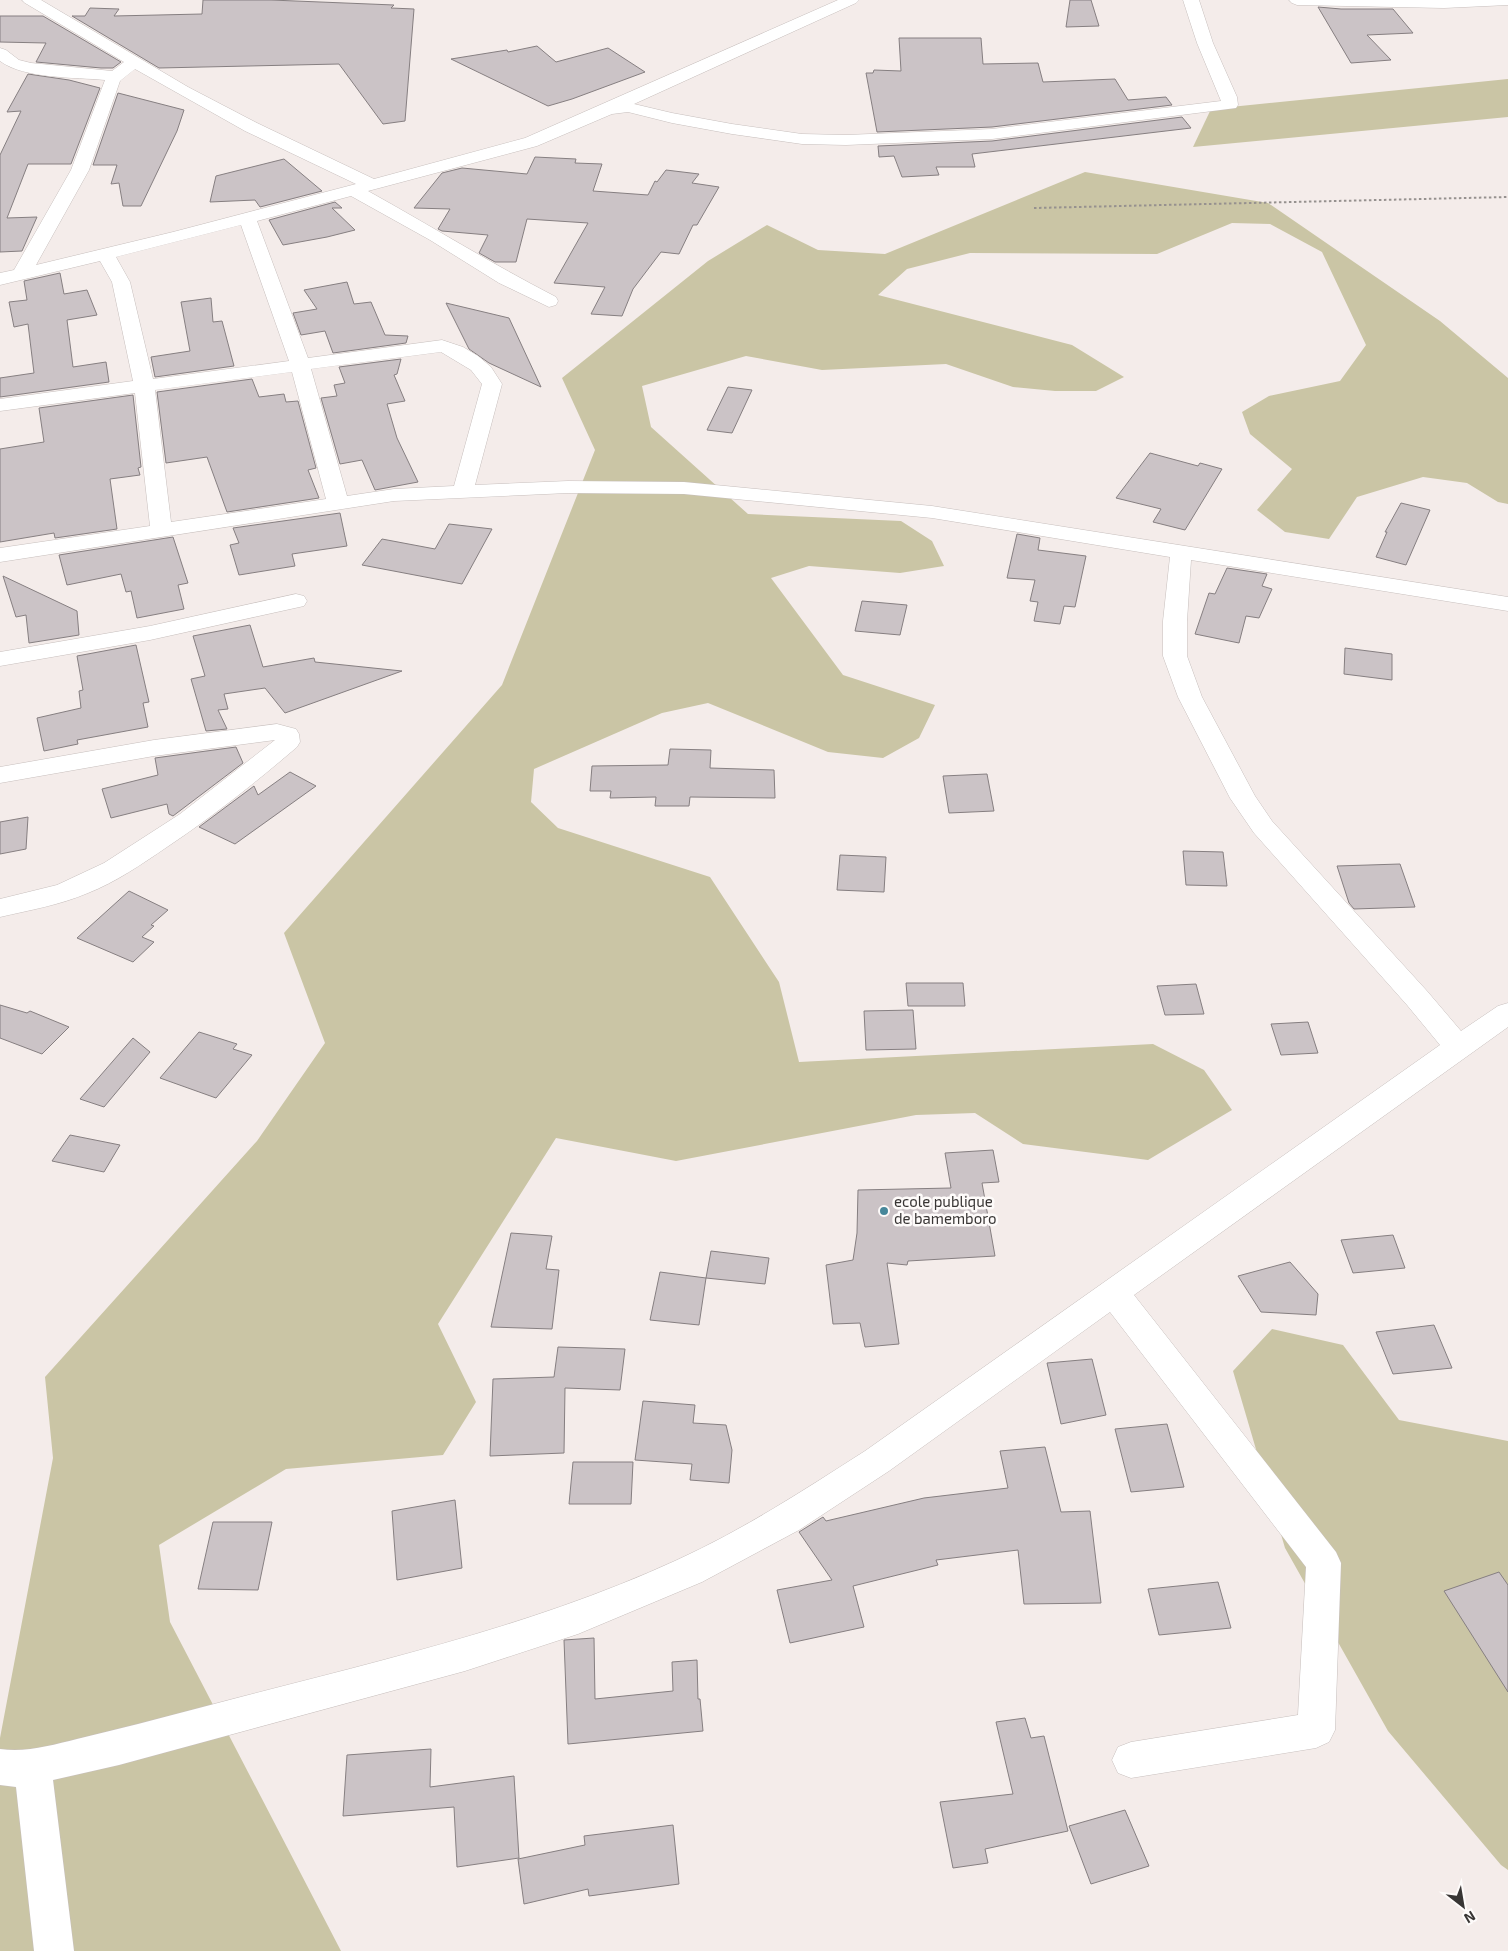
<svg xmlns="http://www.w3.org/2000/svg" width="1508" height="1951" font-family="'Exo 2',sans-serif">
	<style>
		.green { fill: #cac5a5 }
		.building { fill: #cbc3c6; stroke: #867f81 }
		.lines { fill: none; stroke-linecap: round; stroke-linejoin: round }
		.minor-casing { stroke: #c7bfbd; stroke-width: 1 }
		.path { stroke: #96918f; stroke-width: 2; stroke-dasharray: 2.5 2.5; stroke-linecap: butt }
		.minor { fill: #fff; fill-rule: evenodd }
		.poi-dot { fill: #47879a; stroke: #fefbfa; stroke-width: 2 }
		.labels { text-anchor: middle; stroke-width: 5; stroke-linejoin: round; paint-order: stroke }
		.poi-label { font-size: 15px; fill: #383534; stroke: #fefbfa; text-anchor: start }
	</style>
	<rect width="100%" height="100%" fill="#f4ecea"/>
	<g class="green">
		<polygon points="1508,79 1508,117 1193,147 1211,109"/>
		<polygon points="1085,172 1268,203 1440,321 1508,378 1508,504 1498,502 1467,483 1423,477 1357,497 1329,539 1285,532 1257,510 1292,469 1250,434 1242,412 1269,396 1340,381 1366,345 1322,252 1270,224 1232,223 1157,254 970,253 907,269 878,295 1072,345 1124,377 1096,391 1055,391 1013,387 946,364 822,370 746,356 642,386 651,427 748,514 901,521 932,541 944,566 900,573 809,566 771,578 843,675 935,705 919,738 883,758 828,752 708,703 662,713 534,769 531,802 558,828 710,877 779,982 799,1062 1153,1044 1204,1070 1232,1110 1148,1160 1023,1144 975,1113 916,1115 676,1161 556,1138 438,1324 476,1402 443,1455 286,1469 159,1545 170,1622 341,1951 0,1951 0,1738 53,1458 45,1377 257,1141 325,1043 284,933 502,685 595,450 562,378 708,261 767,225 818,250 885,254"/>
		<polygon points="1272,1329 1343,1345 1399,1420 1508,1441 1508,1870 1501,1865 1388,1731 1285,1548 1233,1371"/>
	</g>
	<g class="building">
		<polygon points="203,0 271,0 394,5 391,8 414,9 405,121 383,124 339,64 159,68 72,16 85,16 90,8 119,9 114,16 202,14"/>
		<polygon points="1070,0 1091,0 1099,26 1066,27"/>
		<polygon points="1318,7 1341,9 1393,9 1413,33 1367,35 1391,60 1351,63"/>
		<polygon points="0,16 43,16 121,62 113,68 101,68 36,62 46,43 0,42"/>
		<polygon points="899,38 981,38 983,64 1038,63 1043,82 1115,79 1128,100 1166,97 1172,105 992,127 877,132 866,73 873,73 874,70 901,71"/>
		<polygon points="537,46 556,62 608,48 645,72 572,99 548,106 451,59 507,50 508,52"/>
		<polygon points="28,74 69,80 100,88 71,164 28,164 7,218 37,217 22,251 0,252 0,155 21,111 7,112"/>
		<polygon points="118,93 184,110 177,131 141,206 123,206 119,183 111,184 117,165 93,165"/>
		<polygon points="1182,117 1191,128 972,154 975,167 936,167 939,175 902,177 894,156 879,157 878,146 992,141"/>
		<polygon points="535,157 576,159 575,163 602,164 593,191 648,195 655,181 657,182 666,170 699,174 692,183 719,187 697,225 693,225 679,254 661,252 633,289 622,316 591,314 605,287 554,283 588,223 527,219 516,262 495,262 479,253 488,235 442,231 438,229 450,209 414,208 442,173 462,168 527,174"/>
		<polygon points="284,159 322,191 260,207 255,200 210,202 216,176"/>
		<polygon points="335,202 342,208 332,208 355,230 327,237 283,245 269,220"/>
		<polygon points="60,273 64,294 87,290 97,315 67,320 73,367 106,362 109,382 0,397 0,378 34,373 28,324 14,327 9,302 27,300 24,281"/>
		<polygon points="347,282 354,304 371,302 385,335 408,336 406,343 333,353 325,331 301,335 293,313 317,309 304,290"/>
		<polygon points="211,298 213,322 222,321 234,366 155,377 151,357 190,351 181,302"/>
		<polygon points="446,303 509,318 541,387 489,363 469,349"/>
		<polygon points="401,359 397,374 394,375 405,401 387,404 397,438 418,482 375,490 362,460 340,464 321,398 337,396 334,385 345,383 339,367"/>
		<polygon points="252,379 259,397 284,394 286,402 298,401 316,468 308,470 319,498 227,512 207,457 166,463 157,392"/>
		<polygon points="728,387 752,390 732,433 707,430"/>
		<polygon points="133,395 141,467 138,468 140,475 110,479 117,529 55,538 54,533 0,542 0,449 44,442 39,408"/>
		<polygon points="1150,453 1198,466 1200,463 1222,469 1185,530 1153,522 1161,509 1116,498"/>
		<polygon points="1401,503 1430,510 1406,565 1376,557 1387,532 1385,532"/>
		<polygon points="340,513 347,546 292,554 295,566 239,575 230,545 239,543 233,528"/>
		<polygon points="449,524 492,529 462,584 362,565 382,539 435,549"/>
		<polygon points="1017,534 1040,538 1038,550 1086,556 1075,607 1064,606 1060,624 1034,621 1038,602 1030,601 1035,580 1007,578"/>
		<polygon points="173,537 188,583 178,585 184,609 137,618 131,591 126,592 121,574 67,585 59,555"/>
		<polygon points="1227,568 1267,574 1262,586 1272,589 1259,618 1246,616 1239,643 1195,634 1209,593 1215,594"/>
		<polygon points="3,576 77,611 79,635 29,643 26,615 16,617"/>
		<polygon points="862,601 907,605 900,635 855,631"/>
		<polygon points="250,625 263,667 314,658 315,662 402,671 285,713 265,688 224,694 228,709 218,710 227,729 206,731 191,679 205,676 193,636"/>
		<polygon points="136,645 149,702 143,703 148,727 77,740 78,744 44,751 37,718 81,708 79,691 83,690 77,656"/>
		<polygon points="1345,648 1392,654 1392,680 1344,674"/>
		<polygon points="236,747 243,763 173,816 169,814 167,804 111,818 102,789 158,775 155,758"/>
		<polygon points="670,749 711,750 710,768 774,770 775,798 690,797 689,806 655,806 656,797 610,798 611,791 590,791 592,766 668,765"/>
		<polygon points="290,772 316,786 235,844 199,827 254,786 258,795"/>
		<polygon points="987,774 994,811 949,813 943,776"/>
		<polygon points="28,817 26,849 0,854 0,822"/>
		<polygon points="1183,851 1223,852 1227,886 1186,885"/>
		<polygon points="840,855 886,857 884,892 837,890"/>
		<polygon points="1400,864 1415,907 1354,909 1349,903 1337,866"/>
		<polygon points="129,891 168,910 151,925 154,926 142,937 154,942 133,962 77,938"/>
		<polygon points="906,983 963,983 965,1006 908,1006"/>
		<polygon points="1196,984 1204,1014 1165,1015 1157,986"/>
		<polygon points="0,1005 27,1013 30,1011 69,1027 42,1054 0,1038"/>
		<polygon points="913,1010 916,1049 866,1050 864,1011"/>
		<polygon points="1308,1022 1318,1053 1281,1055 1271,1024"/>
		<polygon points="199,1032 237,1044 233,1049 252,1055 216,1098 160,1078"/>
		<polygon points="133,1038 150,1052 104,1107 80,1099"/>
		<polygon points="70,1135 120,1145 104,1172 52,1161"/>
		<polygon points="993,1150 999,1182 982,1183 995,1256 908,1261 907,1265 887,1263 899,1344 865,1347 860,1323 833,1324 826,1265 853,1260 857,1233 858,1190 951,1188 945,1153"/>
		<polygon points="511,1233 552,1236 546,1269 559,1270 552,1329 491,1327"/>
		<polygon points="1393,1235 1405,1268 1353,1273 1341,1240"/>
		<polygon points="711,1251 769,1258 765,1284 706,1278"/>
		<polygon points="1290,1262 1318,1294 1316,1315 1261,1312 1238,1276"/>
		<polygon points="660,1272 706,1278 699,1325 650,1320"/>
		<polygon points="1434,1325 1452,1368 1393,1374 1376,1332"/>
		<polygon points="558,1347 625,1349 620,1390 565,1388 564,1453 490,1456 493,1379 554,1377"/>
		<polygon points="1092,1359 1106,1415 1061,1424 1047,1363"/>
		<polygon points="643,1401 695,1405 693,1423 726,1425 732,1450 729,1483 690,1480 692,1464 635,1460"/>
		<polygon points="1167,1424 1184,1487 1131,1492 1115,1429"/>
		<polygon points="1045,1447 1061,1512 1090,1511 1101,1603 1024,1604 1018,1550 936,1560 938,1565 853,1586 864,1627 790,1643 777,1590 832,1580 799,1532 823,1517 826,1521 924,1498 1008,1488 1000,1451"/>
		<polygon points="573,1462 633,1462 631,1504 569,1504"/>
		<polygon points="455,1500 462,1568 397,1580 392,1511"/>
		<polygon points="213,1522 272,1522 258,1590 198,1589"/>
		<polygon points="1499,1572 1508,1585 1508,1692 1444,1591"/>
		<polygon points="1218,1582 1231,1628 1159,1635 1148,1589"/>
		<polygon points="594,1638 595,1699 673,1691 672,1662 697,1660 698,1699 700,1699 703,1731 568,1744 564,1640"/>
		<polygon points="1025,1718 1031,1738 1044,1736 1068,1831 985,1849 988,1863 953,1868 940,1802 1013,1794 996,1722"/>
		<polygon points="431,1749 430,1787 514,1776 519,1858 457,1867 454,1807 343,1816 347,1755"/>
		<polygon points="1125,1810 1149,1866 1091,1884 1069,1826"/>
		<polygon points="673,1825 679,1884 589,1896 588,1889 524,1904 518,1859 585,1845 584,1836"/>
	</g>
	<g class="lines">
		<g class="minor-casing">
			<g id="minor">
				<path d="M22,0H41L188,87L257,123L374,179L525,138L838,0H859L856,3L634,104L672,113L732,124L802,134L846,135L992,129L1221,101L1197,43L1183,0H1199L1213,43L1237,97L1238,105L1236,108L992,139L846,145L802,144L732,134L672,123L628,112L612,114L537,146L368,191C431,226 492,264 556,297L558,301L556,305L549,307L499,283L430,240L351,196L257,221L308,358L442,340L463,347L478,356L491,367L502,384L475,485L568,481L684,482L932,506L1508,597V611L1191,560L1187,621V656L1202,697L1255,796L1272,821L1427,991L1461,1031L1498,1006L1508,1003V1027L1134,1295L1336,1552L1341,1563L1335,1730L1329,1742L1316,1748L1131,1778L1118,1773L1112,1760L1118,1747L1131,1742L1298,1715L1306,1567L1110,1312L889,1471L799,1530L702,1582L578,1634L465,1671L119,1765L53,1780L74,1951H34L16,1787L0,1785V1749C26,1753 52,1745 77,1739C118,1729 158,1719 199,1708C360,1665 525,1630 677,1560C743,1530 804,1490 865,1451L1440,1045L1407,1005L1254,833L1230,798L1178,697L1163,656V621L1170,557L932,518L684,494L568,493L394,501L0,562V548L150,526L135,393L0,411V399L133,381L112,282L100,261L0,285V273L14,270L71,170L105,80C75,77 24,79 0,61V48L6,50L19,60L31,63L112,71L124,62L25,3ZM135,69L245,131L356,184L173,232L36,265L89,170L120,81ZM241,225L289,361L153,379L130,282L116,257ZM441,352L471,370L482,384L454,486L394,489L347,496L311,369ZM292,372L326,499L171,522L155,390Z"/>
				<polygon points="1289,0 1508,0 1508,5 1444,8 1297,5 1292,3"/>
				<polygon points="296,594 304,596 307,601 304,606 150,640 0,666 0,652 150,626"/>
				<path d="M277,724L296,729L299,734L300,742L297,747C255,783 212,817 167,847C142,864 116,882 88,893C60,905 30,910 0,917V899L57,885L104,863L180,814L275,740L154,756L0,783V767L154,740Z"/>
			</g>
		</g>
		<polyline class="path" points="1034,208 1508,197"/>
		<use href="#minor" class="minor"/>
	</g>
	<circle class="poi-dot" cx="884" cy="1211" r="5"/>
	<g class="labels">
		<g class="poi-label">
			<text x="894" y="1207">ecole publique<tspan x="894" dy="17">de bamemboro</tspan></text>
		</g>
	</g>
	<g transform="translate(1463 1906) rotate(149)" stroke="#fefbfa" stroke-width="4" paint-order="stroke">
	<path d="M0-4L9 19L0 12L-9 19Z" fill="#383534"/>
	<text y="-8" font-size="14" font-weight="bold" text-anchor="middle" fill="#383534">N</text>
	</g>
</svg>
